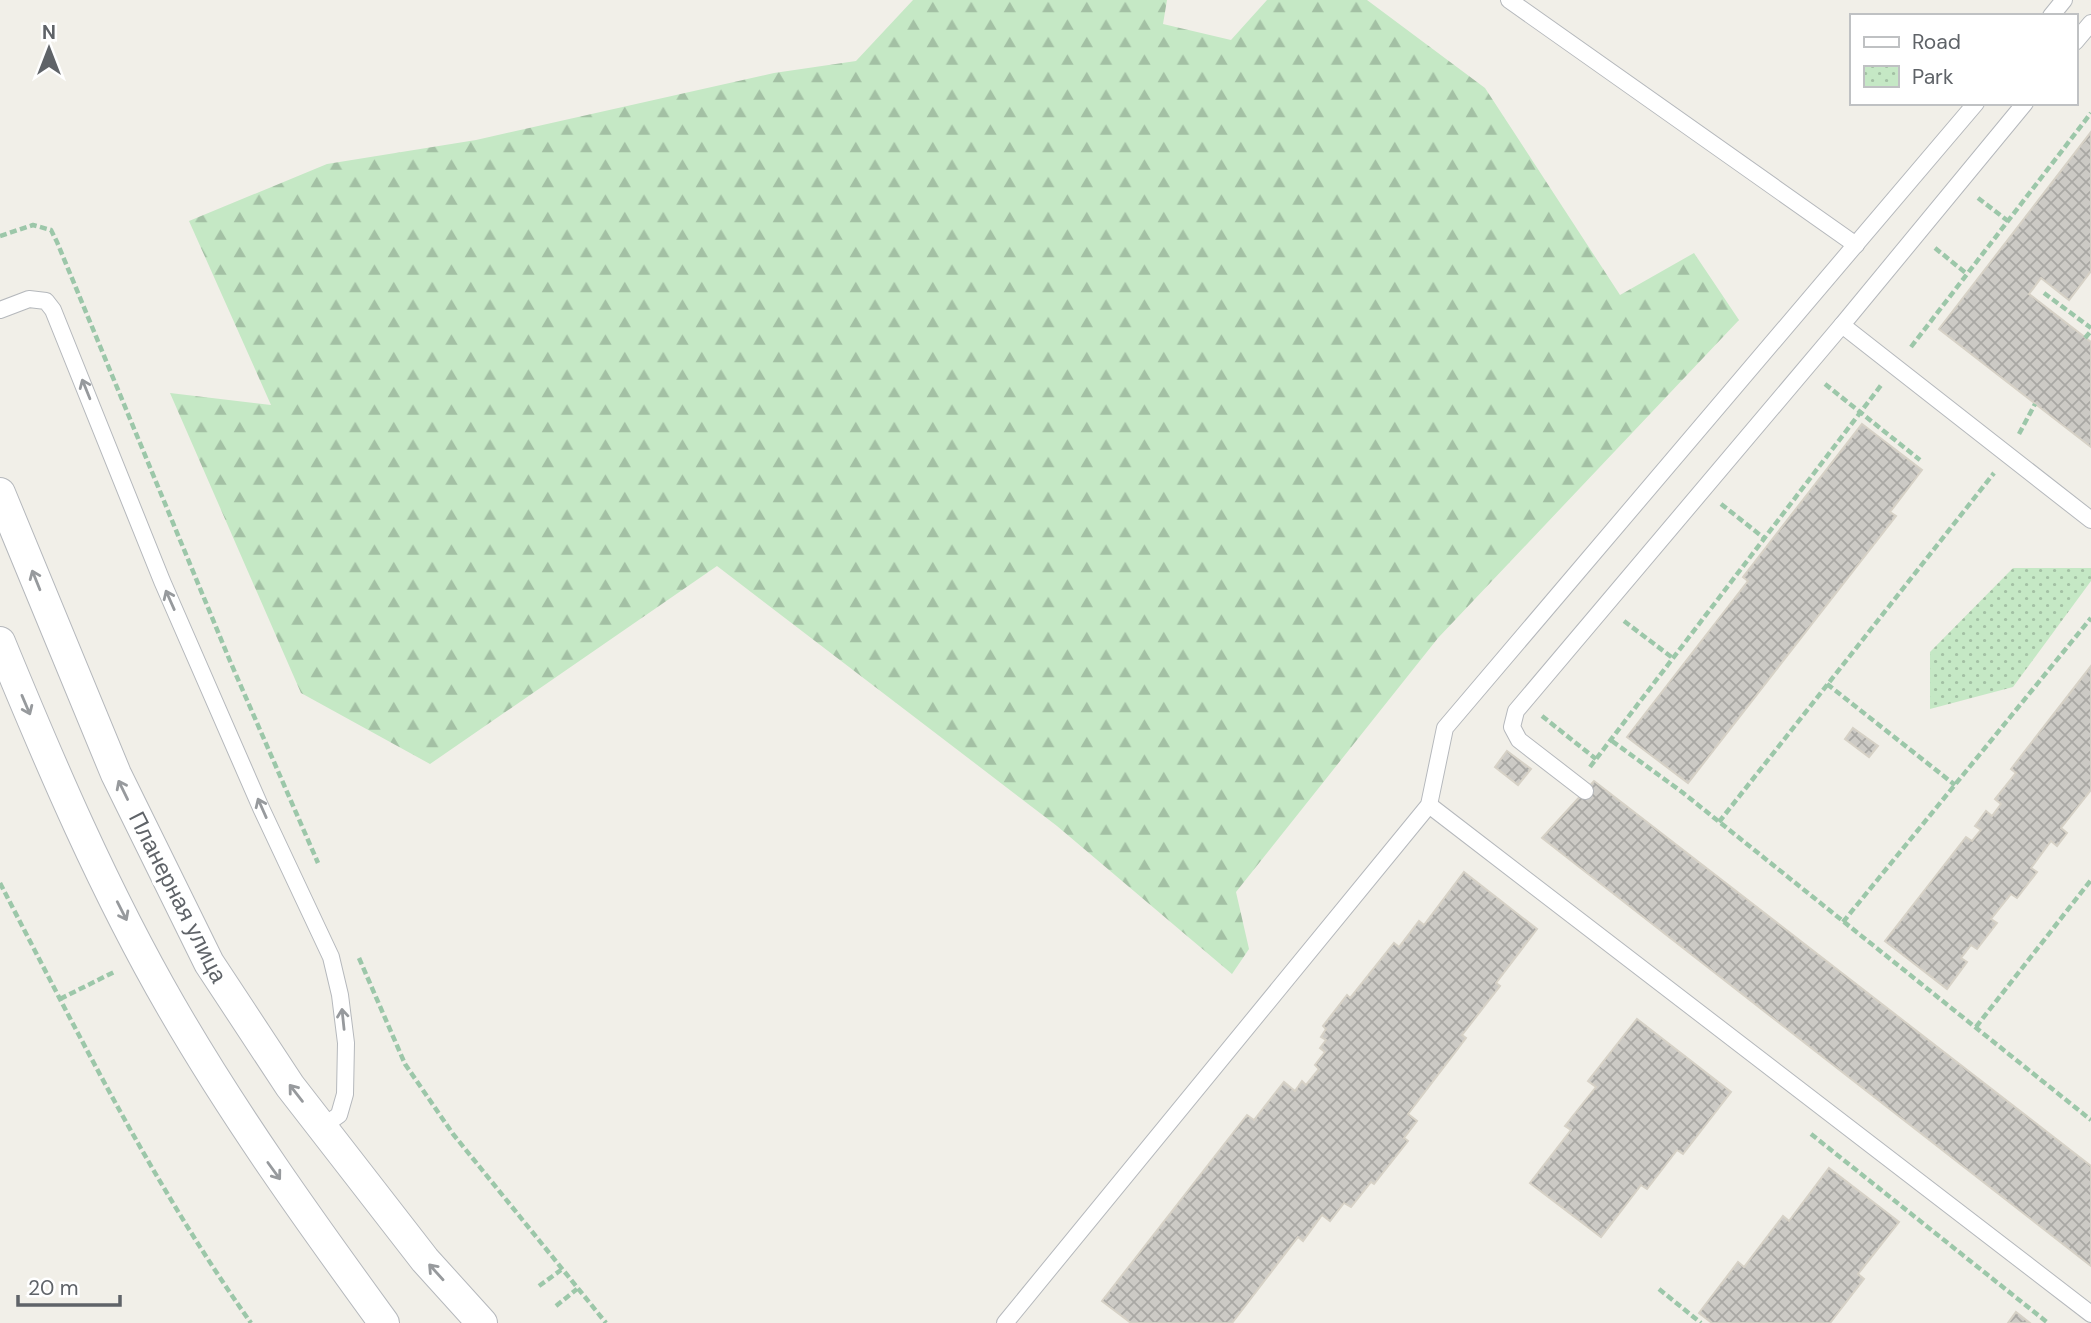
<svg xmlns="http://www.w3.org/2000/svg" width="2091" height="1323" font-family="'DM Sans',sans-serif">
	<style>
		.forest { fill: url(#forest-firs) }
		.park { fill: url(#park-dots) }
		.building { fill: url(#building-cross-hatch); stroke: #d6d1c6; stroke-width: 2 }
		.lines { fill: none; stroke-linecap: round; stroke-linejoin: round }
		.lane-casing { stroke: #b5b8bc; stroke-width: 18 }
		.street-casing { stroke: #b5b8bc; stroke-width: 32 }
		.path { stroke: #9cc7a9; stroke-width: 4.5; stroke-dasharray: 7 3.5; stroke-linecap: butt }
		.lane { stroke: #fff; stroke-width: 16 }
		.street { stroke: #fff; stroke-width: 30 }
		.oneway { stroke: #979a9d }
		.labels { text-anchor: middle; stroke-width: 7; stroke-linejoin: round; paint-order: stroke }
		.street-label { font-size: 23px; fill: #5f6368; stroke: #fff }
	</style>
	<defs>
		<pattern id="forest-firs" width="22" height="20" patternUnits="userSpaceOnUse" patternTransform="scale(1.75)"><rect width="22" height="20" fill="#c5e8c5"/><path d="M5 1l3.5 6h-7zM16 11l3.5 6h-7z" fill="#a3c0a4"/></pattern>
		<pattern id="park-dots" width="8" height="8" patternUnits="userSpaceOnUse" patternTransform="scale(1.75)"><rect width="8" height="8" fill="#c5e8c5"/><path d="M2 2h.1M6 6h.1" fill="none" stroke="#a3c0a4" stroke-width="1.8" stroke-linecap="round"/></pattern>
		<pattern id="building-cross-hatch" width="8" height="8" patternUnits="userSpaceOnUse" patternTransform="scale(1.75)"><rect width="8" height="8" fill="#cccac5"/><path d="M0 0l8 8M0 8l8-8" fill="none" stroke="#a9a8a4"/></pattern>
	</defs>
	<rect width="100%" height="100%" fill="#f1efe8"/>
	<polygon class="forest" points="913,0 1167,0 1163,24 1231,40 1267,0 1367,0 1485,88 1620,295 1694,253 1739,320 1438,638 1236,892 1249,949 1232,974 1057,826 717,566 430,764 301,693 170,393 271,405 189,221 327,164 476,140 774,73 856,61"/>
	<polygon class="park" points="2013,568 2091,568 2091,581 2013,687 1930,709 1930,652"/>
	<g class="building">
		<polygon points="2091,132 2091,271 2069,300 2041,278 2029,294 2091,342 2091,447 1939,329"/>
		<polygon points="1862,424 1922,470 1890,512 1896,516 1688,783 1627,737 1748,581 1743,577"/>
		<polygon points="2091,666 2091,790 2061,828 2067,833 2057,846 2051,841 2031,868 2037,872 2017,898 2011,894 1991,919 1997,923 1977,949 1971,945 1961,958 1967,962 1947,989 1885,941 1966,837 1972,841 1981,830 1975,826 1986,811 1992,816 2001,804 1995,799 2016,773 2011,769"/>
		<polygon points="1853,728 1878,746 1869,757 1845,739"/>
		<polygon points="1507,751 1531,769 1518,785 1495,767"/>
		<polygon points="1594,781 2091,1166 2091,1266 1542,838"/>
		<polygon points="1464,872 1537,929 1496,983 1500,986 1462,1035 1466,1038 1408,1114 1417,1121 1404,1138 1408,1141 1374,1184 1371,1182 1351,1207 1344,1203 1330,1221 1322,1215 1303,1241 1298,1237 1232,1323 1131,1323 1102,1301 1247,1115 1254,1120 1284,1082 1295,1091 1302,1081 1306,1085 1319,1069 1315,1065 1325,1052 1320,1048 1326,1040 1321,1037 1326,1029 1323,1026 1347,995 1350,998 1394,943 1399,947 1419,921 1424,925"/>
		<polygon points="1637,1019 1731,1092 1683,1154 1677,1150 1647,1189 1641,1185 1601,1237 1530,1183 1571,1130 1565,1126 1596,1087 1588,1081"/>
		<polygon points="1829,1168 1899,1222 1858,1274 1864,1279 1830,1323 1712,1323 1699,1313 1738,1262 1744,1267 1783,1216 1789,1221"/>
		<polygon points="2016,1312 2030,1323 2008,1323"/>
	</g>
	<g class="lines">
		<g class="lane-casing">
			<g id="lane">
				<polyline points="1509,0 1856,245"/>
				<polyline points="2051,16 2064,0"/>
				<polyline points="2075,42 2091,23"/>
				<polyline points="2025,103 1842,325 2091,520"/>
				<polyline points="0,310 29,299 46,301 53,310 162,581 261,808 331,957 340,995 346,1043 345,1094 339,1115 322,1127"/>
				<polyline points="1585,791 1519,740 1512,727 1516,711 1842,325"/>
				<polyline points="1429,805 2091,1314"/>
				<polyline points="1005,1323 1429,805 1445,728 1976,103"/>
			</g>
		</g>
		<g class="street-casing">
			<g id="street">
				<polyline points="0,493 116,774 209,963 290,1086 425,1260 482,1323"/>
				<path d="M0,642C51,766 104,890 171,1006C235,1117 309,1220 384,1323"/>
			</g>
		</g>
		<g class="path">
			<polyline points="1978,198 2008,221"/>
			<polyline points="0,236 33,225 51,230 57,242 230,661 318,863"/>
			<polyline points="1935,248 1967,274"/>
			<polyline points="2044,293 2091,328"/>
			<polyline points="2085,338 2091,331"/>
			<polyline points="1911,347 2091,113"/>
			<polyline points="1825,384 1920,460"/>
			<polyline points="2019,434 2035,404"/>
			<polyline points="1721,504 1764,538"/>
			<polyline points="1624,621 1674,659"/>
			<polyline points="1827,684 1955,785"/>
			<polyline points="1542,716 1596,759"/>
			<polyline points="1612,741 1682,792 2091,1120"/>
			<polyline points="1590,767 1882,384"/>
			<polyline points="1719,822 1994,473"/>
			<path d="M0,883C77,1032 154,1186 251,1323"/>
			<polyline points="1843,922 2091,618"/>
			<polyline points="359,958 405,1064 453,1134 606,1323"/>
			<polyline points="60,999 116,971"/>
			<polyline points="1976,1027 2091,880"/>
			<polyline points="1811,1134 2048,1323"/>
			<polyline points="539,1286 561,1270"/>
			<polyline points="1659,1289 1701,1323"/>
			<polyline points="556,1306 577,1289"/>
		</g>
		<use href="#lane" class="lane"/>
		<use href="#street" class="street"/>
	</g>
	<defs><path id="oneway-shaft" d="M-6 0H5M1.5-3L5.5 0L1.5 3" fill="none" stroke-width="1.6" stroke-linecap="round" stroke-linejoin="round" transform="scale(1.75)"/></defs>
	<g class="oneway">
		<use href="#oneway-shaft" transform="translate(86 389) rotate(-112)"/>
		<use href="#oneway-shaft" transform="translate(36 580) rotate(-112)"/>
		<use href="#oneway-shaft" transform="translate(170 600) rotate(-114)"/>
		<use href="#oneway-shaft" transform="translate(26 705) rotate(67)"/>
		<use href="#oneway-shaft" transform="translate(123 790) rotate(-116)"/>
		<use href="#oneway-shaft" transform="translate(262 808) rotate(-114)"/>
		<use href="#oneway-shaft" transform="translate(122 911) rotate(63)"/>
		<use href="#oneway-shaft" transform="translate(343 1019) rotate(-96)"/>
		<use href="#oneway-shaft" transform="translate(296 1093) rotate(-128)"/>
		<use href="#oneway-shaft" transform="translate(274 1171) rotate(54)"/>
		<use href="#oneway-shaft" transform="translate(436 1272) rotate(-132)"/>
	</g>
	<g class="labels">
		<g class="street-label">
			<text transform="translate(178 897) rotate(63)" y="8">Планерная улица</text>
		</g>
	</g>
	<rect x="1850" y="14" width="228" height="91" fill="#ffffff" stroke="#bfc1c3" stroke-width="2"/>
	<rect x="1864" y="37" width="35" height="10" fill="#ffffff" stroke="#bfc1c3" stroke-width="2"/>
	<text x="1912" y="49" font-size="21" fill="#5f6368">Road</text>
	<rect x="1864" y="66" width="35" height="21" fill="url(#park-dots)" stroke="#bfc1c3" stroke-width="2"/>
	<text x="1912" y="84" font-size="21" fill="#5f6368">Park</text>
	<g transform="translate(49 49)" stroke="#ffffff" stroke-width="5" paint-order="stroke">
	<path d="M0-5L12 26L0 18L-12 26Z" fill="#5f6368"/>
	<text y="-10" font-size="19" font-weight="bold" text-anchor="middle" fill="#5f6368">N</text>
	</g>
	<path d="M18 1295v10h102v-10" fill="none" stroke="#5f6368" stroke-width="3.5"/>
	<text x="28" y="1295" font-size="21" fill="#5f6368" stroke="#ffffff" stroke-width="5" paint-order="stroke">20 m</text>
</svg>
